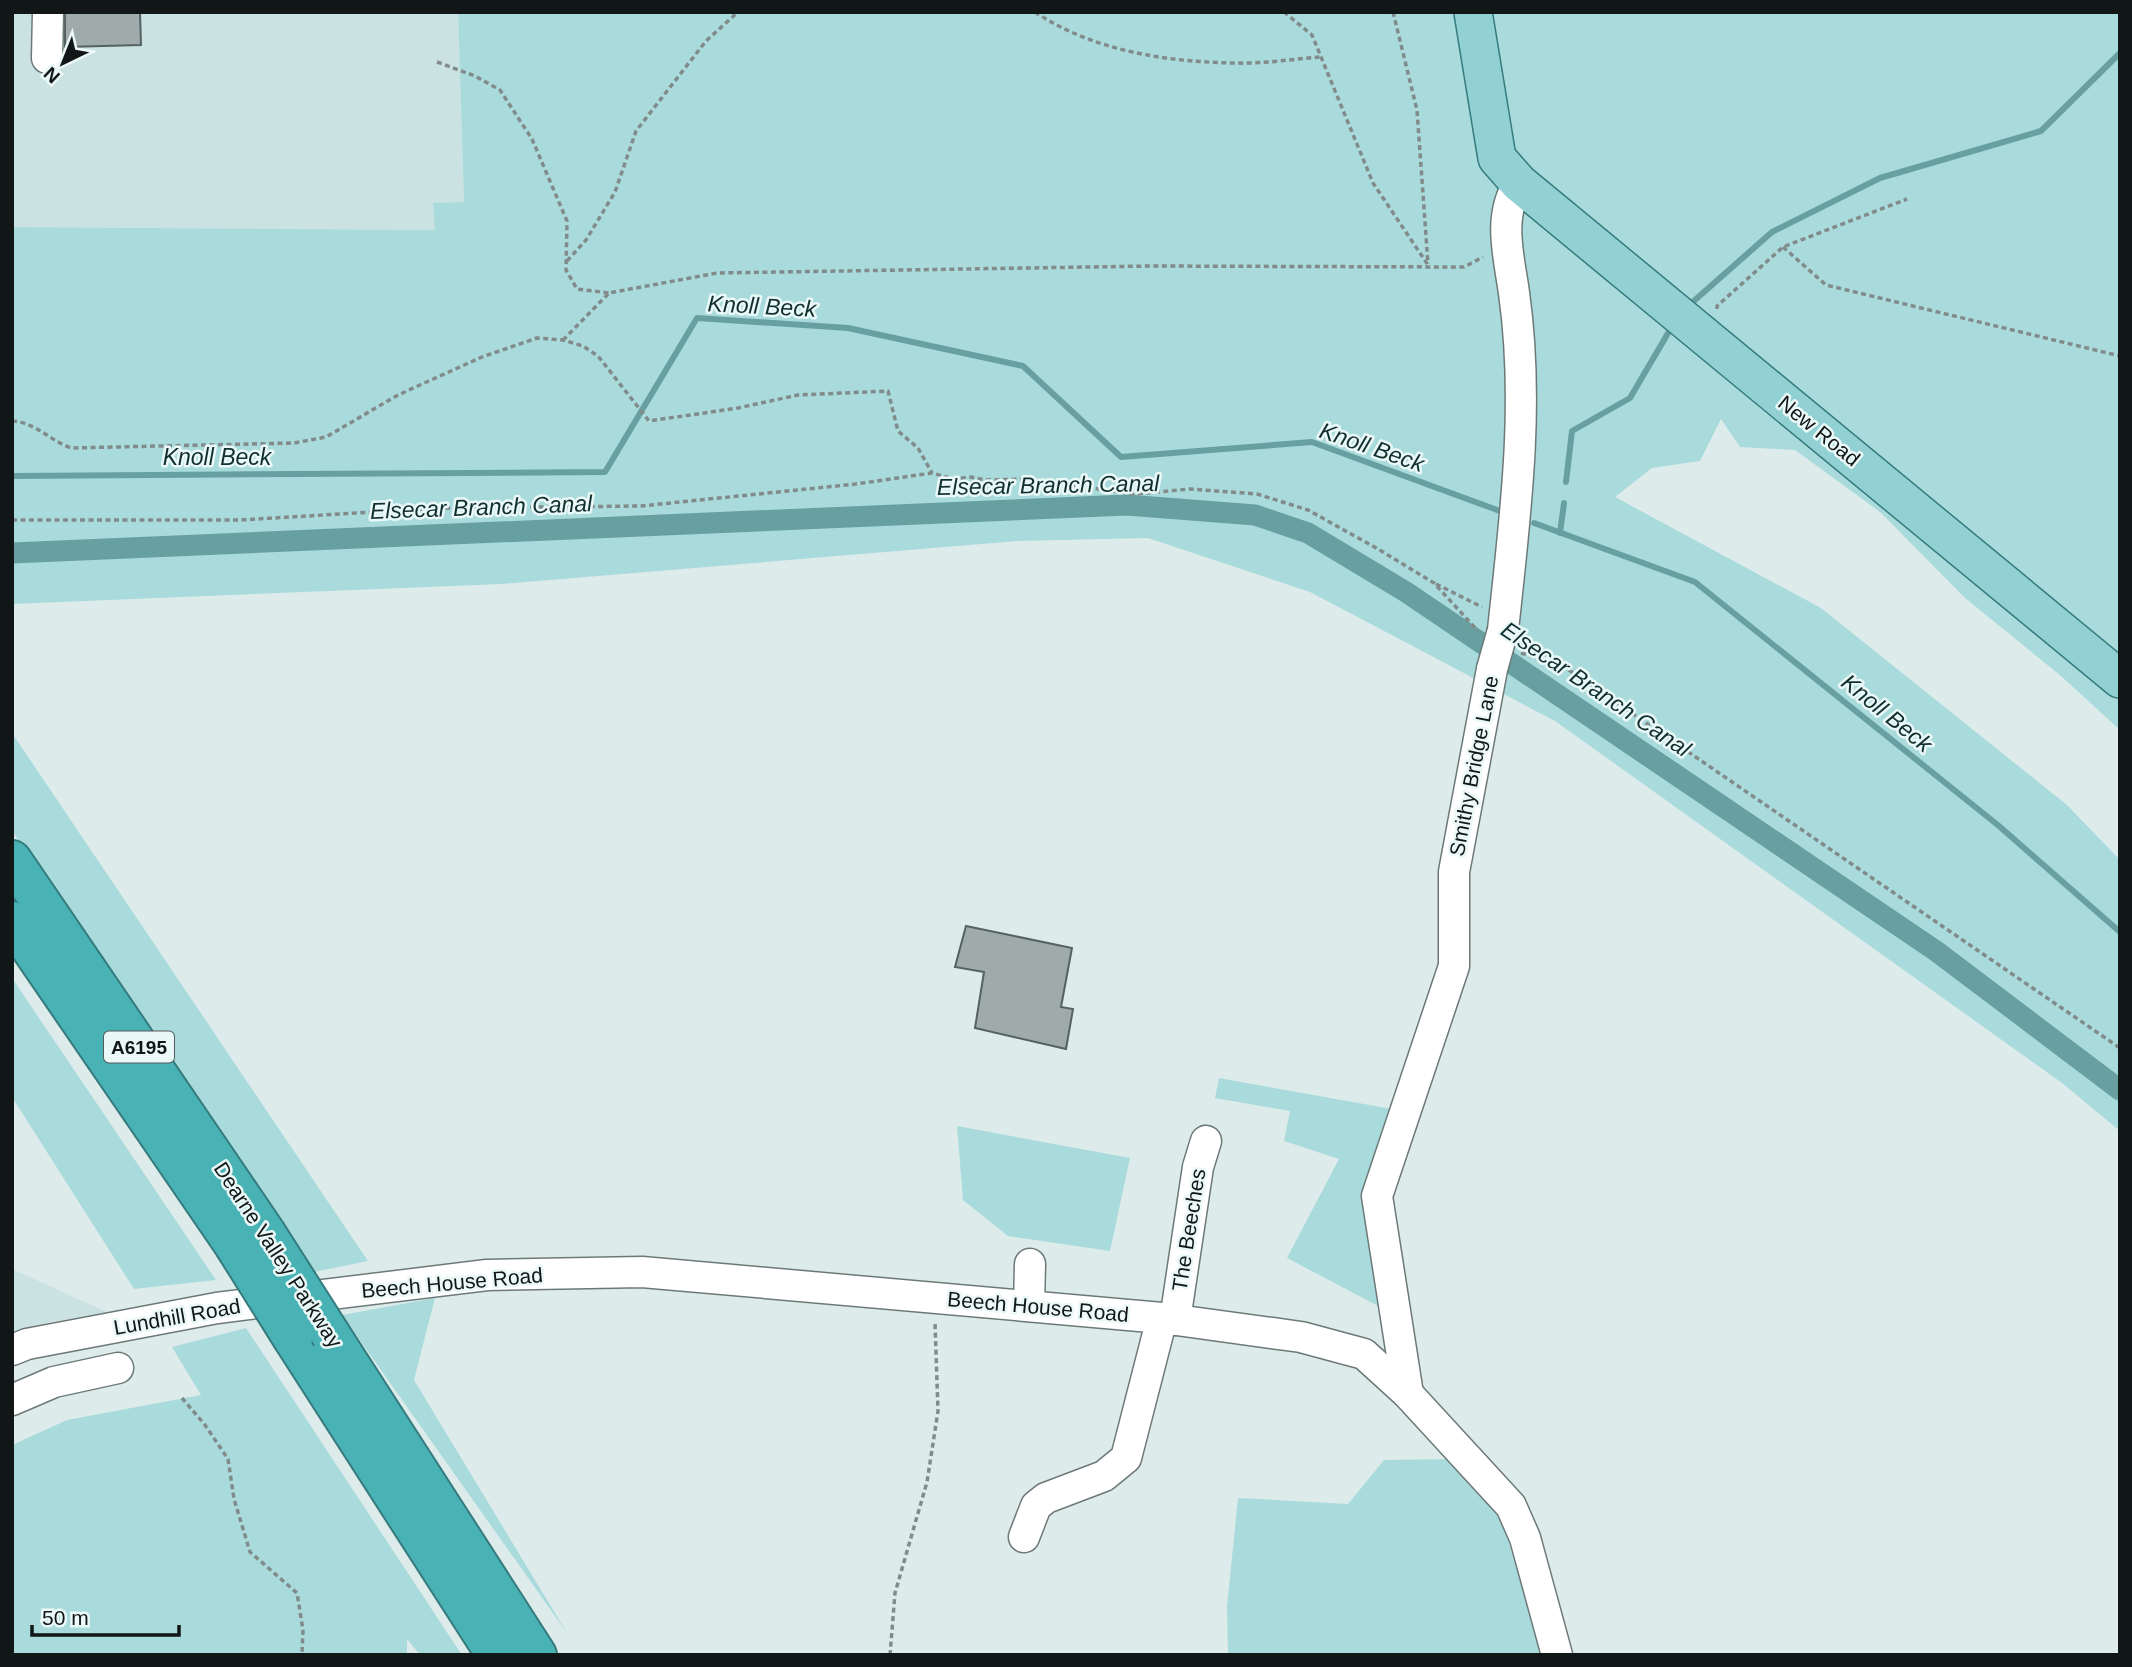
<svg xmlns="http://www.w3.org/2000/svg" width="2132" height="1667" font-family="Helvetica,sans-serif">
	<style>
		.built { fill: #cbe2e2 }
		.green { fill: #aadbdc }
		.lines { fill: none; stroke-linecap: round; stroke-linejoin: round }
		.stream { stroke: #68a0a1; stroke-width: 6 }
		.canal { stroke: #68a0a1; stroke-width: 21 }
		.building { fill: #9fabab; stroke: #566262; stroke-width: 2 }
		.minor-casing { stroke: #6d7979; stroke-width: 33 }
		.major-casing { stroke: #357b7d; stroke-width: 40 }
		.highway-casing { stroke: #357b7d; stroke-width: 42 }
		.path { stroke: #828b8b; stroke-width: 3.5; stroke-dasharray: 5 3.5; stroke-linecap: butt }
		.minor { stroke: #fff; stroke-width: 30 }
		.major { stroke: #92d1d3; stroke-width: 37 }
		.highway { stroke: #49b2b5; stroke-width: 38 }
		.minor-bridge-casing { stroke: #6d7979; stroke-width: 33; stroke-linecap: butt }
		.highway-bridge-casing { stroke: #357b7d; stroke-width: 42; stroke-linecap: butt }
		.minor-bridge { stroke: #fff; stroke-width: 30 }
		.highway-bridge { stroke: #49b2b5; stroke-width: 38 }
		.labels { text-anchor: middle; stroke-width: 5; stroke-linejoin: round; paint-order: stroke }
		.shield { fill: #ebf8f8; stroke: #525a5a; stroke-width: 2 }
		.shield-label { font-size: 19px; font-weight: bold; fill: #111616 }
		.street-label { font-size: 21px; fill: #111616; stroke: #ebf8f8 }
		.water-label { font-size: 23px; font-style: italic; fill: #112f2f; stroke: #ebf8f8 }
	</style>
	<rect width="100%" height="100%" fill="#deebeb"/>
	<g class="built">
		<polygon points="12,12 458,12 464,202 435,230 12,227"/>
		<polygon points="12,1269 107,1312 50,1322 12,1332"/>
	</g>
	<g class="green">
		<polygon points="458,12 2120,12 2120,730 2061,676 1965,598 1880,512 1795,450 1740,447 1721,419 1700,461 1652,468 1615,497 1821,608 2067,805 2120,860 2120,1131 2062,1083 1555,721 1310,592 1148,538 1018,541 502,584 12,604 12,227 435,230 433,203 464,202"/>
		<polygon points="12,733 368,1261 314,1272 12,831"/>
		<polygon points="12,978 216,1280 134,1289 12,1097"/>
		<polygon points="1219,1078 1392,1109 1380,1307 1287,1258 1339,1159 1284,1141 1290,1111 1215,1098"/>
		<polygon points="957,1126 1130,1158 1110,1251 1008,1236 963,1200"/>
		<polygon points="435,1298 414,1380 567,1633 342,1315"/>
		<polygon points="246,1328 462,1655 420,1655 407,1639 407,1655 12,1655 12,1445 67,1420 201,1395 172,1347"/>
		<polygon points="1455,1459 1501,1515 1542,1655 1228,1655 1227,1606 1238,1498 1348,1504 1384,1460"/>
	</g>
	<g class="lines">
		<g class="stream">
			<polyline points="1687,307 1772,232 1880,178 2041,131 2120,53"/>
			<polyline points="12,476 605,472 697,318 848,328 1023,366 1121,457 1312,442 1500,511"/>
			<polyline points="1566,482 1572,431 1630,398 1674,323"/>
			<polyline points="1534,523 1695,582 1999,826 2120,932"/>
			<polyline points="1560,533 1564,503"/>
		</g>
		<polyline class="canal" points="12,553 1127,505 1255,515 1308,533 1406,592 1936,951 2120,1090"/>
	</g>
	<g class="building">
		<polygon points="65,12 140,12 141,45 65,47"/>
		<polygon points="966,926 1072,948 1061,1007 1073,1009 1066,1049 975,1028 984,972 955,967"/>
	</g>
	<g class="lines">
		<g class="minor-casing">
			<g id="minor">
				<polyline points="47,58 48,12"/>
				<path d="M1503,630C1515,518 1530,405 1514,293C1509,256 1497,217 1519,183"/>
				<polyline points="1029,1306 1030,1264"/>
				<polyline points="1175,1320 1198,1167 1206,1141"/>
				<polyline points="12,1350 27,1344 217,1308 487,1275 642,1272 1162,1318 1301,1337 1364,1354 1408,1394 1511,1506 1525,1538 1557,1655"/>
				<polyline points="1408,1394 1377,1196 1454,966 1454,872 1492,669"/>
				<polyline points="12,1400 54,1382 118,1368"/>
				<polyline points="1024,1537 1036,1506 1046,1498 1104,1476 1126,1458 1162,1318"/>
			</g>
		</g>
		<g class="major-casing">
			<polyline id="major" points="1473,12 1497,158 1519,183 2120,679"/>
		</g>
		<g class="highway-casing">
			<g id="highway">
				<polyline points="12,860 266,1233"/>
				<polyline points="12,921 234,1245"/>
				<polyline points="331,1335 537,1655"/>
				<polyline points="293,1339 496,1655"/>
			</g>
		</g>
		<g class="path">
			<path d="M1035,12C1093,51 1167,62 1235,63C1263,64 1293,59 1321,57"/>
			<polyline points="1284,12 1312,35 1373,183 1428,265"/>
			<polyline points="1393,12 1417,110 1428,264"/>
			<polyline points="437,62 475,76 500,90 532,139 567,221 566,270 577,289 609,293"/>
			<polyline points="1783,247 1826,285 2120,356"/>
			<polyline points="567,261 586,240 615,192 636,131 706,41 738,12"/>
			<polyline points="1717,309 1717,306 1783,247 1907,199"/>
			<polyline points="563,340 609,293 717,273 1151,266 1464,267 1483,257"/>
			<path d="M12,421C35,422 49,440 71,448L294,443L326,437L398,395L482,357L537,338L563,340L583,346L598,356L649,421L738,408L798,395L888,391L898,431L918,448L932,473"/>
			<polyline points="12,520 240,520 442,508 641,506 856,484 932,473 954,479 971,477 985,480 1029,479 1134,494 1190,489 1257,494 1308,510 1378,549 1434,583 1478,631"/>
			<polyline points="1436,584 1482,607"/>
			<polyline points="1525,639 1555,661"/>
			<polyline points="1521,653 1560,664 2120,1048"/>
			<polyline points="182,1398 205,1425 228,1459 234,1499 250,1552 297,1593 303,1630 302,1655"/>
			<polyline points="890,1655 895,1593 927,1482 938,1411 935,1323"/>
		</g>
		<use href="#minor" class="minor"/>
		<use href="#major" class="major"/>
		<use href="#highway" class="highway"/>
		<g class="minor-bridge-casing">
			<polyline id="minor-bridge" points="1492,669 1503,630"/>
		</g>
		<g class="highway-bridge-casing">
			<g id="highway-bridge">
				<polyline points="266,1233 331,1335"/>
				<polyline points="234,1245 293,1339"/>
			</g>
		</g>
		<use href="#minor-bridge" class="minor-bridge"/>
		<use href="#highway-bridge" class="highway-bridge"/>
	</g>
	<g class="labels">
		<rect class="shield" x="104" y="1031.5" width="70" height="31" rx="5"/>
		<g class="shield-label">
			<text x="139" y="1054">A6195</text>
		</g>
		<g class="street-label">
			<text transform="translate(1819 431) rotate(39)" y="7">New Road</text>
			<text transform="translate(1474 766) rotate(-79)" y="7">Smithy Bridge Lane</text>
			<text transform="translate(1189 1230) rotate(-81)" y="7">The Beeches</text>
			<text transform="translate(278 1255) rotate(57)" y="7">Dearne Valley Parkway</text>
			<text transform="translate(452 1283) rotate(-5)" y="7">Beech House Road</text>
			<text transform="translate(1038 1307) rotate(5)" y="7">Beech House Road</text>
			<text transform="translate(177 1317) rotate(-10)" y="7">Lundhill Road</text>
		</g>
		<g class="water-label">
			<text transform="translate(762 306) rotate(3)" y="8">Knoll Beck</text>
			<text transform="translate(1372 447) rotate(19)" y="8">Knoll Beck</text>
			<text x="217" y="465">Knoll Beck</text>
			<text transform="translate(1048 485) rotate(-1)" y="8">Elsecar Branch Canal</text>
			<text transform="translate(481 507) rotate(-2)" y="8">Elsecar Branch Canal</text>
			<text transform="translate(1596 689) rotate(34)" y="8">Elsecar Branch Canal</text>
			<text transform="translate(1887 713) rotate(39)" y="8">Knoll Beck</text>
		</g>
	</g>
	<rect width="2132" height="1667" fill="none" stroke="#111616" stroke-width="28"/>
	<g transform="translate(63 63) rotate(223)" stroke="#ebf8f8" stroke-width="5" paint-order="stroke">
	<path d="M0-5L12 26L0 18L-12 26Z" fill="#111616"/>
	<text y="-10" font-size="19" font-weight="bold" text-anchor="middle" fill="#111616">N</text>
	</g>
	<path d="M32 1625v10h147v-10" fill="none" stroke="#111616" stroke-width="3.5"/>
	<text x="42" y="1625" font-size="21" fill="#111616" stroke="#ebf8f8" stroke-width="5" paint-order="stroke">50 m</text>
</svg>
